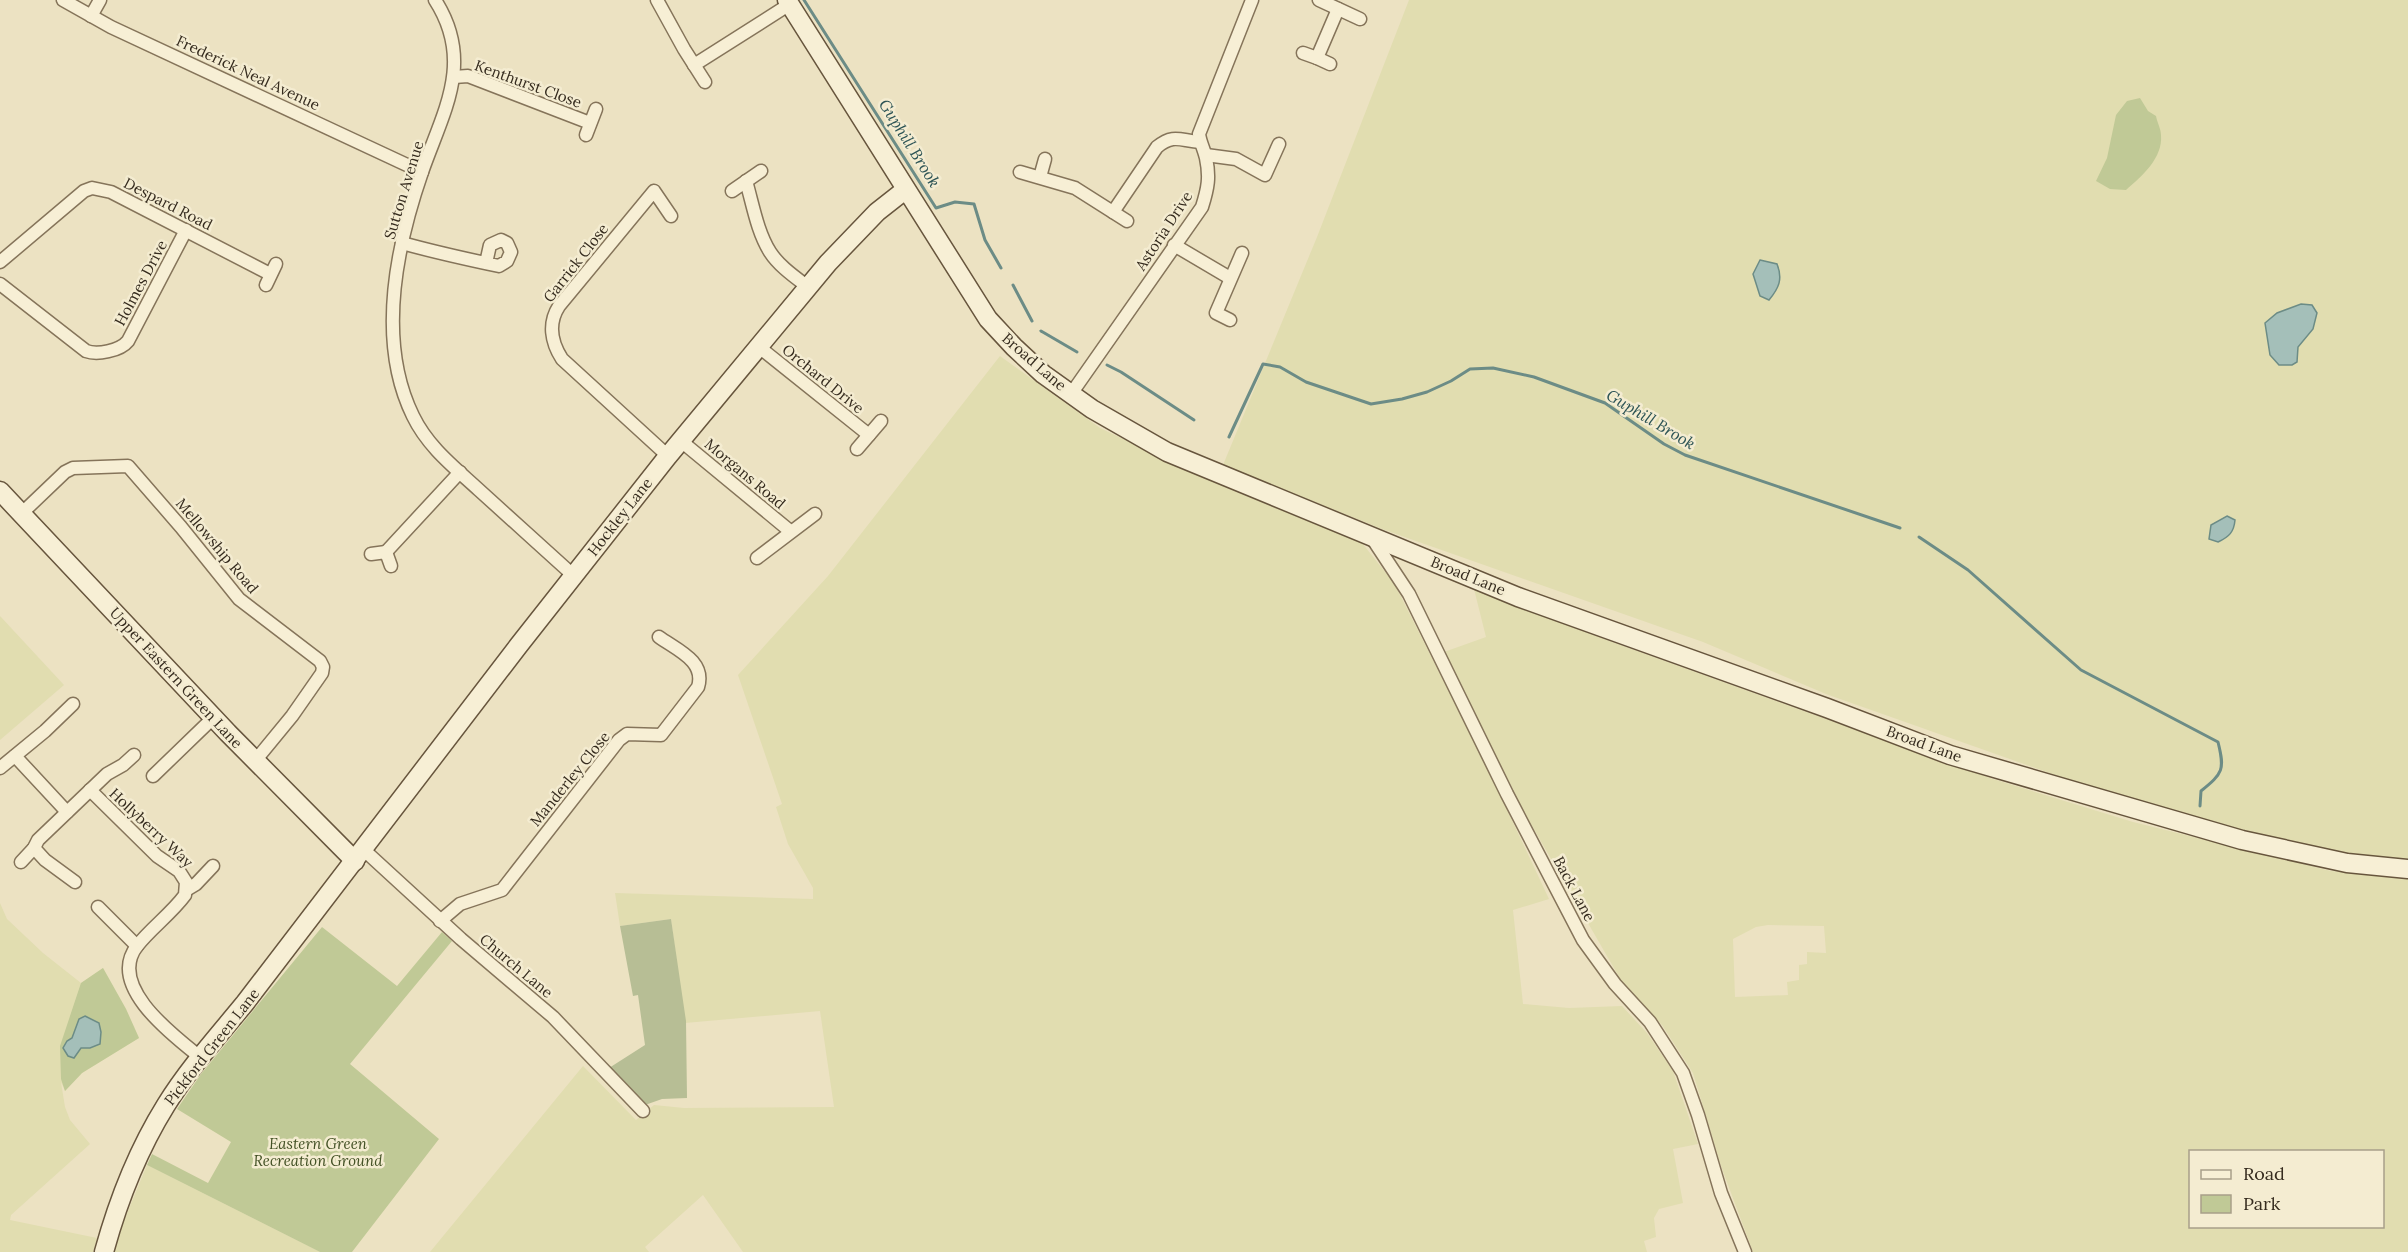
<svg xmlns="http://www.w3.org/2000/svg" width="2408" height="1252" font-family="Lora,serif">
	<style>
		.farmland { fill: #e1ddb0; fill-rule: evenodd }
		.green { fill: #c0c996 }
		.cemetery { fill: #b7be95 }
		.water { fill: #a4bfb9; stroke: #6c8c86; stroke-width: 1.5 }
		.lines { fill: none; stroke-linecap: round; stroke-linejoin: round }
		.stream { stroke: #6c8c86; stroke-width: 3 }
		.street-casing { stroke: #85745a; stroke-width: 15 }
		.secondary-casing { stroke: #67553d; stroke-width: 21 }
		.street { stroke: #f7efd5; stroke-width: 12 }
		.secondary { stroke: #f7efd5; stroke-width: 18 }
		.labels { text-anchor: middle; stroke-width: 5; stroke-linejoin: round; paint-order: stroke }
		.street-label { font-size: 15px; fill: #352b1e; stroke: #f4ecd1 }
		.park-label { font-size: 15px; font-style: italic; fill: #435125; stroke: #f4ecd1 }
		.water-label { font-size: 16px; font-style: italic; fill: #2d5455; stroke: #f4ecd1 }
	</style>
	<rect width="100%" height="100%" fill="#ece2c2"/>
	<g class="farmland">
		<polygon points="1409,0 2408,0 2408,861 2335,854 2256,835 2089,787 1826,694 1703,642 1382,529 1223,465 1317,237"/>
		<polygon points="1000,356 1100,428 1229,489 1362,543 1394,583 1486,765 1549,899 1513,910 1523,1004 1569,1008 1622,1006 1647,1033 1673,1071 1698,1144 1673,1149 1683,1203 1659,1209 1654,1218 1656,1237 1644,1241 1647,1252 743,1252 703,1195 645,1247 649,1252 430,1252 583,1066 636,1120 654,1105 684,1108 834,1107 820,1011 685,1023 671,919 620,926 615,893 813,899 813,888 788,844 776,807 782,804 738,675 828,576"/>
		<path d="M1474,589L1612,642L1993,779L2133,822L2331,871L2408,879V1252H1753L1721,1166L1693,1073L1662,1025L1626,989L1524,812L1444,652L1486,637ZM1768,925L1824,926L1826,953L1807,952V964L1799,965V980L1787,982L1788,995L1735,997L1733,939L1756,927ZM2190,1152H2382V1226H2190Z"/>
		<polygon points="0,616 64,685 0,740"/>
		<polygon points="0,903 7,919 43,953 81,983 103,968 126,1009 139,1038 82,1073 65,1091 61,1082 65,1107 70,1120 90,1144 11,1215 10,1220 97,1238 93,1252 0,1252"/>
		<polygon points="147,1165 320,1252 111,1252"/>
	</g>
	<g class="green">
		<path d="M2140,98L2148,111L2156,116C2157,122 2161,129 2161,135C2163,158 2142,176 2126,190L2110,189L2096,181L2107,158L2116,115L2127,101Z"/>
		<polygon points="322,927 397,986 442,932 452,941 350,1064 439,1139 352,1252 320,1252 147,1165 152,1154 208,1183 231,1142 177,1109 201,1074"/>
		<polygon points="103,968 126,1009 139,1038 82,1073 65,1091 61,1079 60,1046 81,983"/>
	</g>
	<polygon class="cemetery" points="671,919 686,1021 687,1098 662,1099 645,1105 609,1068 645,1045 638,995 633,996 620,926"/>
	<g class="water">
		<path d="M1760,260L1777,264C1783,279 1779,288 1769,300L1760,296L1753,274Z"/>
		<polygon points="2301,304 2312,305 2317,313 2313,329 2298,347 2297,362 2292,365 2279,365 2270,355 2265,323 2277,313"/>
		<path d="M2227,516L2235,520C2234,532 2229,537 2218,542L2209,539L2211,525Z"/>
		<polygon points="85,1016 99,1023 101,1032 100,1044 90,1048 81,1048 74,1058 68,1056 63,1048 67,1041 72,1038 79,1019"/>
	</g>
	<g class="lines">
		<g class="stream">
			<polyline points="804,0 936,208 955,202 974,204 985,240 1001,268"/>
			<polyline points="1013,285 1032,321"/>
			<polyline points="1041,331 1077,352"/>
			<polyline points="1107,365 1121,372 1194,420"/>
			<polyline points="1229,437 1263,364 1280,367 1306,382 1371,404 1402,399 1427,392 1451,381 1470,369 1493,368 1534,377 1605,403 1664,444 1685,455 1900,528"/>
			<path d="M1919,537L1968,570L2081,670L2218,742C2225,770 2223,773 2201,791L2200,806"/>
		</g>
		<g class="street-casing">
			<g id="street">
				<polyline points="63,0 111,27 422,172"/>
				<path d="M435,0C475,62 443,112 422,172C396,247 376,341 413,416C428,447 454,467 479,490C511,519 542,547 574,576"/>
				<polyline points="657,0 684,49 705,82"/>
				<polyline points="1319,0 1360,19"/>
				<polyline points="91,16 100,0"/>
				<polyline points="1303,53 1317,58"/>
				<polyline points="1330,64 1317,58 1338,9"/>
				<polyline points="694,65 790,4"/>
				<polyline points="454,77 468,76 590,123"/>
				<polyline points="586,135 596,109"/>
				<polyline points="1206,155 1236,159 1265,175 1279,144"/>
				<polyline points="1020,172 1075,188 1127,221"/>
				<polyline points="1040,177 1045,159"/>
				<path d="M746,181C753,205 757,231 770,252C779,266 795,277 808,287"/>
				<polyline points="732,191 761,171"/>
				<path d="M1113,212L1157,147C1174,133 1181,141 1200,142"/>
				<path d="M402,243C434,252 466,259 499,266L507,261L511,252L507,243L501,240L490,245L486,263"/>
				<polyline points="1174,245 1230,278"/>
				<polyline points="0,262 84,191 92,188 111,192 270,274"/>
				<path d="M0,284L86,351C97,355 120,351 128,341L186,230"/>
				<polyline points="266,285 276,264"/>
				<polyline points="1230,320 1216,313 1242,253"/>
				<polyline points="759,347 869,435"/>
				<path d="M1071,394L1202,207C1208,188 1210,177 1206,158C1204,149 1200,142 1199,134L1252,0"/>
				<polyline points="681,441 790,531"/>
				<polyline points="857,449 881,421"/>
				<path d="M668,456L562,359C551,342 548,323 559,306L654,191L671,216"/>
				<polyline points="21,514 65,472 73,468 128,466 181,527 239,599 320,661 323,667 322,673 292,716 255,761"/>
				<polyline points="1372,538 1409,594 1507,794 1583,940 1615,984 1650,1022 1683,1073 1698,1115 1721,1193 1745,1252"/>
				<polyline points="386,552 460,472"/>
				<polyline points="371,554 386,552 391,566"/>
				<polyline points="757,558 815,514"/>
				<polyline points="15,756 67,812"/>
				<polyline points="0,768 45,731 73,704"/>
				<polyline points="153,776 213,718"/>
				<path d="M90,790L157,856L179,871L186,882L185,895C171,914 151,928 137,946C106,986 174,1036 200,1057"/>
				<polyline points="34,848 45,860 75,882"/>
				<polyline points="364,850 461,939 553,1017 643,1111"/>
				<polyline points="21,862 34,848 38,840 107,774 123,765 134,755"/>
				<polyline points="186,890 196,884 213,866"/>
				<polyline points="98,907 137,946"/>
				<path d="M440,921L460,904L502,890L619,740L627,734L661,735L698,687C706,661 677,650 659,637"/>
			</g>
		</g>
		<g class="secondary-casing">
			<g id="secondary">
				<polyline points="787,0 988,319 1014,347 1043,374 1092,409 1167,452 1518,597 1827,708 1950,755 2242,840 2347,863 2408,869"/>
				<polyline points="0,491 228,733 355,861"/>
				<path d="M104,1252C118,1201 138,1150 166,1105C189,1068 218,1036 245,1003L519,645L668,456L828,263L877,212L905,190"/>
			</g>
		</g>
		<use href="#street" class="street"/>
		<use href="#secondary" class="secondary"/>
	</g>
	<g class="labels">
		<g class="street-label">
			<text transform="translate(248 73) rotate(25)" y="5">Frederick Neal Avenue</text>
			<text transform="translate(528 84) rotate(20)" y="5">Kenthurst Close</text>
			<text transform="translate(404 190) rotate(-73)" y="5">Sutton Avenue</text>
			<text transform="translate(168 204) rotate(27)" y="5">Despard Road</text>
			<text transform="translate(1164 231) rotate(-57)" y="5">Astoria Drive</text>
			<text transform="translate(576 263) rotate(-52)" y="5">Garrick Close</text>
			<text transform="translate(141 283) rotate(-62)" y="5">Holmes Drive</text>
			<text transform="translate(1034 362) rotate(41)" y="5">Broad Lane</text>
			<text transform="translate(823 379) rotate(39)" y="5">Orchard Drive</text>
			<text transform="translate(745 474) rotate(40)" y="5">Morgans Road</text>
			<text transform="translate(620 517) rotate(-52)" y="5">Hockley Lane</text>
			<text transform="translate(217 546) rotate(50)" y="5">Mellowship Road</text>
			<text transform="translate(1468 576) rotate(22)" y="5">Broad Lane</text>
			<text transform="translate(176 678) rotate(47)" y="5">Upper Eastern Green Lane</text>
			<text transform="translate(1924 744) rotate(20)" y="5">Broad Lane</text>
			<text transform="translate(570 779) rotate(-51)" y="5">Manderley Close</text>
			<text transform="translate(151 828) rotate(43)" y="5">Hollyberry Way</text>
			<text transform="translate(1574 889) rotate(62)" y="5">Back Lane</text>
			<text transform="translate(516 966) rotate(40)" y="5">Church Lane</text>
			<text transform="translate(212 1047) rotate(-52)" y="5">Pickford Green Lane</text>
		</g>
		<g class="park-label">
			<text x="318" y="1149">Eastern Green<tspan x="318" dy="17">Recreation Ground</tspan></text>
		</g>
		<g class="water-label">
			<text transform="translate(910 143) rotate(58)" y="6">Guphill Brook</text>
			<text transform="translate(1651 419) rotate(31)" y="6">Guphill Brook</text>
		</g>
	</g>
	<rect x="2189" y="1150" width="195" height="78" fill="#f4ecd1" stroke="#a89f89" stroke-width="1.5"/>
	<rect x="2201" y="1170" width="30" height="9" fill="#f7efd5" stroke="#a89f89" stroke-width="1.5"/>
	<text x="2243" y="1180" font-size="18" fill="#352b1e">Road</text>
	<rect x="2201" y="1195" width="30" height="18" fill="#c0c996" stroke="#a89f89" stroke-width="1.5"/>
	<text x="2243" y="1210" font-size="18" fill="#352b1e">Park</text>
</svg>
